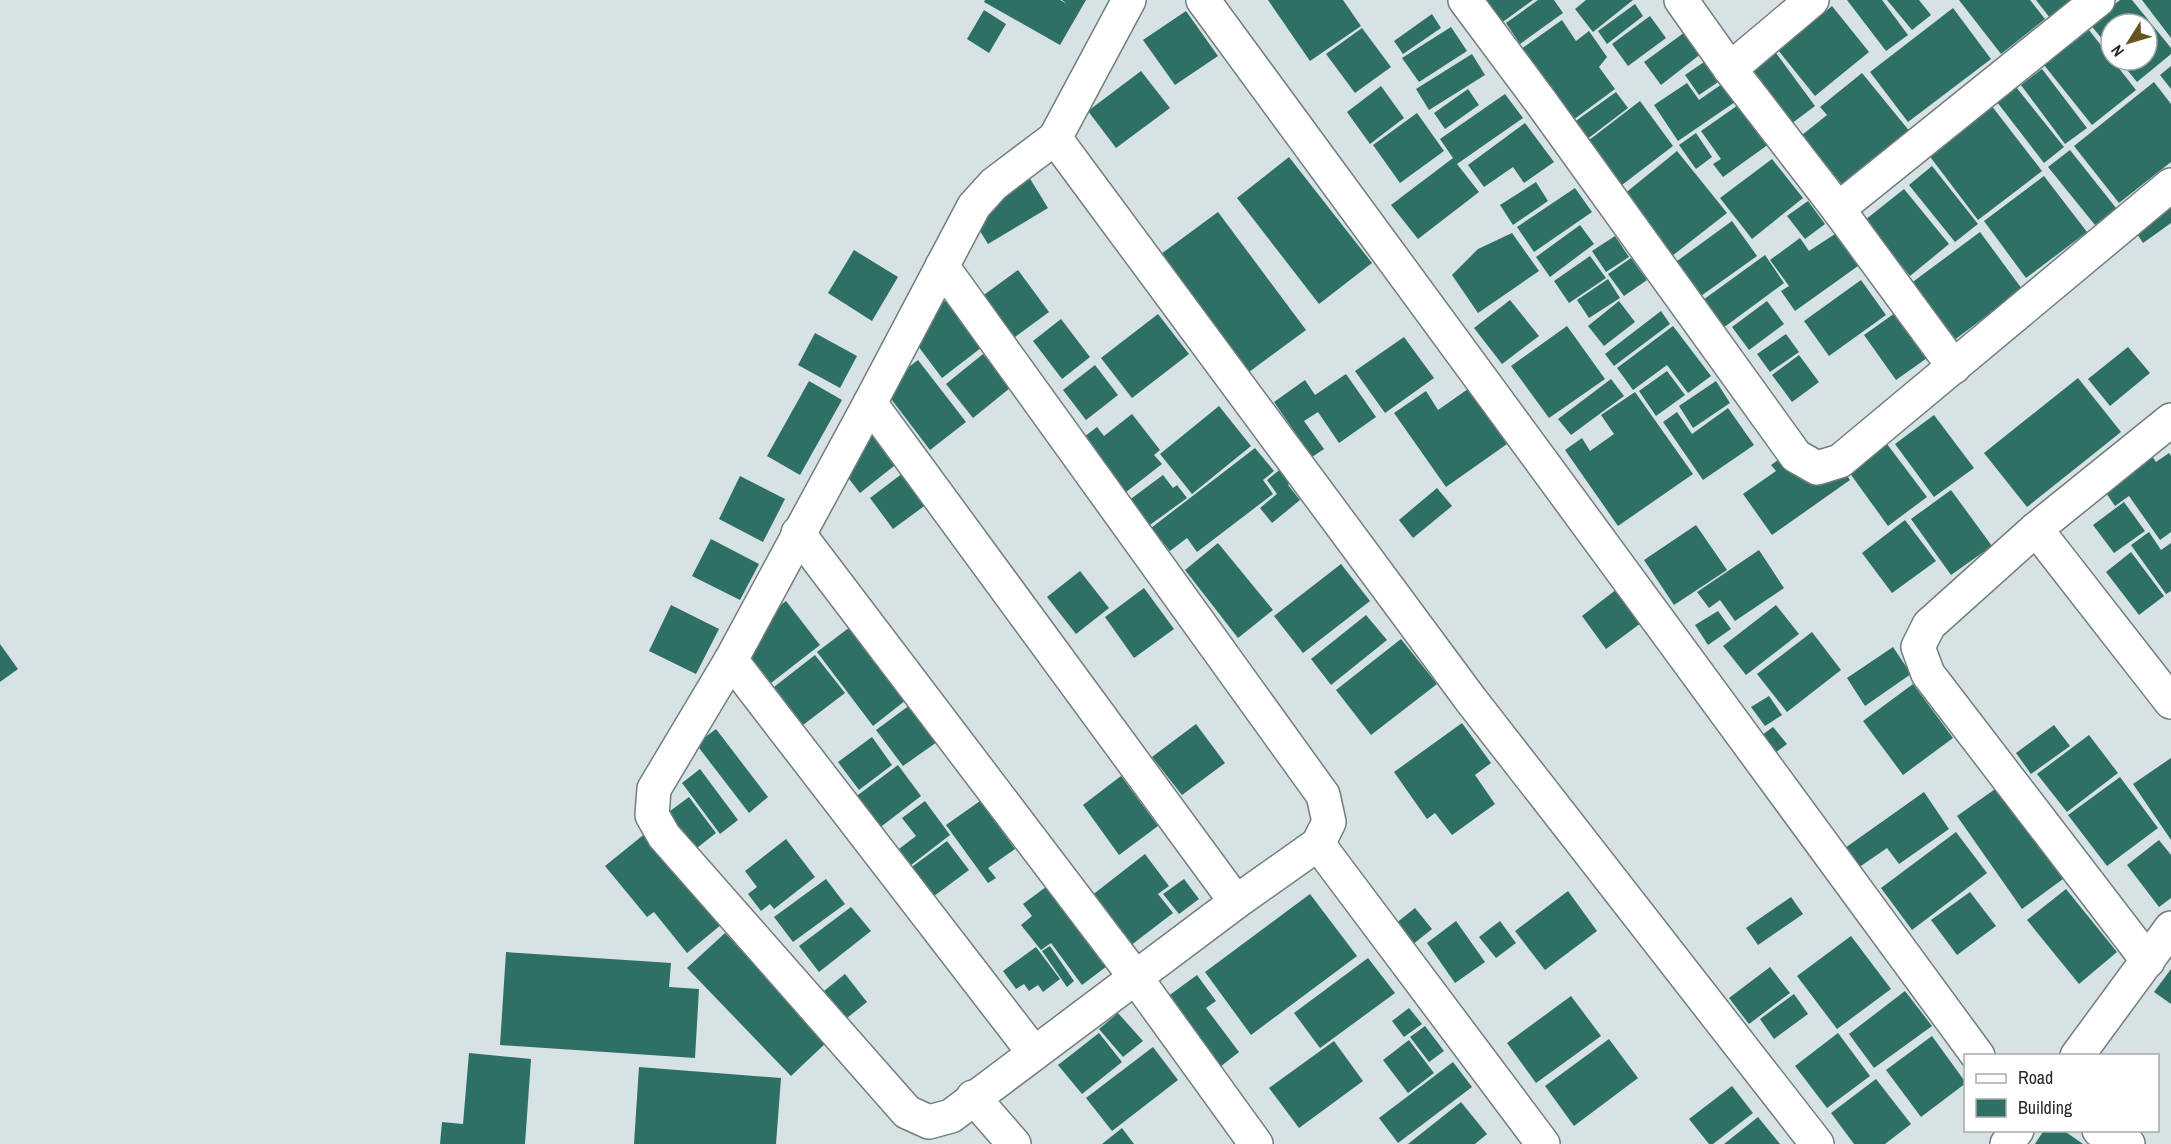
<svg xmlns="http://www.w3.org/2000/svg" width="2171" height="1144" font-family="'Archivo Narrow',sans-serif">
	<style>
		.building { fill: #2e7066 }
		.lines { fill: none; stroke-linecap: round; stroke-linejoin: round }
		.minor-casing { stroke: #727d7e; stroke-width: 36 }
		.minor { stroke: #fff; stroke-width: 33 }
	</style>
	<rect width="100%" height="100%" fill="#d6e2e3"/>
	<g class="building">
		<polygon points="985,0 1060,0 1067,4 1062,0 1086,0 1060,45 984,2"/>
		<polygon points="1268,0 1343,0 1361,26 1310,61"/>
		<polygon points="1479,0 1533,0 1493,29"/>
		<polygon points="1538,0 1554,0 1563,13 1520,44 1506,23"/>
		<polygon points="1586,0 1633,0 1593,32 1575,9"/>
		<polygon points="1847,0 1882,0 1908,35 1886,51"/>
		<polygon points="1887,0 1919,0 1931,15 1912,30"/>
		<polygon points="1959,0 2030,0 2045,19 2001,54"/>
		<polygon points="2036,0 2073,0 2050,18"/>
		<polygon points="2120,0 2132,0 2171,48 2171,54 2137,82 2119,60 2147,60 2147,24 2111,24 2111,50 2090,24"/>
		<polygon points="2142,0 2171,0 2171,38"/>
		<polygon points="1635,4 1643,16 1607,44 1598,31"/>
		<polygon points="1832,6 1869,52 1815,96 1778,50"/>
		<polygon points="1953,8 1991,59 1908,122 1870,72"/>
		<polygon points="984,10 1006,24 989,53 967,39"/>
		<polygon points="1186,11 1218,56 1175,85 1143,40"/>
		<polygon points="1432,14 1441,28 1403,54 1394,41"/>
		<polygon points="1650,16 1666,38 1628,66 1612,44"/>
		<polygon points="1562,20 1576,41 1589,31 1607,57 1599,67 1615,89 1569,123 1517,52"/>
		<polygon points="1451,27 1467,51 1419,82 1402,58"/>
		<polygon points="1362,28 1391,67 1355,93 1326,54"/>
		<polygon points="2089,30 2136,90 2092,125 2044,65"/>
		<polygon points="1685,32 1702,53 1661,85 1644,62"/>
		<polygon points="1776,53 1815,106 1791,124 1752,71"/>
		<polygon points="1472,54 1485,75 1429,110 1416,89"/>
		<polygon points="1707,60 1721,80 1699,95 1685,75"/>
		<polygon points="2171,66 2171,89 2160,75"/>
		<polygon points="2042,69 2087,128 2065,144 2021,85"/>
		<polygon points="1141,71 1170,108 1116,148 1088,111"/>
		<polygon points="1862,73 1911,133 1844,187 1802,135 1827,115 1820,107"/>
		<polygon points="2154,82 2171,104 2171,162 2119,203 2074,146"/>
		<polygon points="1687,83 1699,100 1722,84 1735,102 1678,141 1654,105"/>
		<polygon points="1381,86 1404,118 1370,144 1347,112"/>
		<polygon points="2016,87 2064,147 2044,163 1997,102"/>
		<polygon points="1468,89 1479,105 1445,129 1434,113"/>
		<polygon points="1616,92 1628,108 1586,140 1573,123"/>
		<polygon points="1505,94 1523,118 1457,164 1479,192 1418,239 1391,205 1453,158 1440,139"/>
		<polygon points="1640,101 1673,146 1618,188 1584,144"/>
		<polygon points="1741,103 1769,144 1723,177 1713,164 1721,159 1701,131"/>
		<polygon points="1991,105 2042,171 1978,220 1928,154"/>
		<polygon points="1417,113 1444,151 1400,183 1373,145"/>
		<polygon points="1525,123 1554,162 1524,183 1513,167 1484,187 1468,165"/>
		<polygon points="1696,133 1712,157 1696,169 1679,145"/>
		<polygon points="2070,150 2116,208 2095,225 2048,167"/>
		<polygon points="1677,151 1727,213 1672,256 1623,195"/>
		<polygon points="1289,157 1372,263 1319,304 1237,198"/>
		<polygon points="1772,159 1803,198 1752,239 1720,198"/>
		<polygon points="1021,164 1048,208 988,244 961,200"/>
		<polygon points="1932,166 1978,224 1955,242 1909,185"/>
		<polygon points="2044,176 2087,232 2026,278 1984,221"/>
		<polygon points="1536,182 1548,201 1513,225 1500,205"/>
		<polygon points="1575,188 1592,212 1534,252 1517,227"/>
		<polygon points="1904,189 1949,244 1910,276 1865,220"/>
		<polygon points="1808,201 1825,224 1805,239 1787,216"/>
		<polygon points="2171,202 2171,223 2143,243 2134,229"/>
		<polygon points="1218,212 1306,330 1249,372 1161,254"/>
		<polygon points="1732,221 1757,256 1698,298 1673,264"/>
		<polygon points="1580,225 1594,244 1550,277 1536,257"/>
		<polygon points="1980,232 2022,289 1953,341 1910,284"/>
		<polygon points="1512,233 1539,271 1478,313 1452,275 1478,249"/>
		<polygon points="1835,234 1858,266 1795,311 1781,291 1789,286 1770,260 1800,238 1809,251"/>
		<polygon points="1615,236 1629,257 1606,272 1592,251"/>
		<polygon points="854,250 898,277 872,321 828,293"/>
		<polygon points="1765,255 1784,283 1723,328 1703,300"/>
		<polygon points="1590,256 1606,278 1569,303 1554,281"/>
		<polygon points="1631,258 1647,280 1624,296 1608,274"/>
		<polygon points="1018,270 1049,312 1008,342 977,300"/>
		<polygon points="1608,279 1620,298 1589,318 1577,300"/>
		<polygon points="1861,280 1886,315 1829,356 1804,321"/>
		<polygon points="950,297 986,344 942,378 915,342 926,334 917,323"/>
		<polygon points="1510,300 1539,336 1502,364 1474,328"/>
		<polygon points="1619,301 1635,322 1604,346 1588,326"/>
		<polygon points="1767,301 1784,324 1749,350 1732,327"/>
		<polygon points="1661,311 1670,324 1614,366 1605,354"/>
		<polygon points="1895,313 1927,358 1896,380 1864,335"/>
		<polygon points="1158,314 1189,354 1132,398 1101,358"/>
		<polygon points="1061,319 1090,357 1062,379 1033,341"/>
		<polygon points="1567,326 1605,379 1549,418 1511,366"/>
		<polygon points="1673,326 1711,376 1688,393 1667,365 1633,390 1617,368"/>
		<polygon points="815,333 857,356 840,388 798,365"/>
		<polygon points="1786,334 1799,352 1770,372 1757,354"/>
		<polygon points="1404,337 1434,378 1385,413 1355,371"/>
		<polygon points="2128,347 2150,373 2110,406 2088,379"/>
		<polygon points="983,354 1010,388 973,418 946,384"/>
		<polygon points="1799,355 1819,382 1792,402 1772,375"/>
		<polygon points="918,360 966,422 930,450 882,387"/>
		<polygon points="1095,365 1118,395 1086,420 1063,390"/>
		<polygon points="1667,371 1685,395 1656,416 1639,391"/>
		<polygon points="1346,374 1376,417 1339,443 1318,412 1304,421 1324,449 1312,457 1274,402 1305,380 1315,395"/>
		<polygon points="2078,378 2121,432 2027,507 1984,453"/>
		<polygon points="1611,379 1624,396 1571,435 1558,419"/>
		<polygon points="809,381 842,400 800,475 767,456"/>
		<polygon points="1716,381 1730,403 1693,428 1679,406"/>
		<polygon points="1468,389 1507,444 1446,487 1394,413 1426,391 1438,410"/>
		<polygon points="1635,392 1693,474 1618,526 1565,450 1582,438 1590,451 1614,434 1601,415"/>
		<polygon points="1219,406 1251,446 1192,494 1160,454"/>
		<polygon points="1728,408 1754,445 1703,480 1663,422 1677,412 1692,434"/>
		<polygon points="1132,414 1160,450 1154,455 1162,464 1121,496 1084,437 1097,427 1104,436"/>
		<polygon points="1934,415 1974,468 1934,497 1895,444"/>
		<polygon points="874,429 899,462 860,493 839,466"/>
		<polygon points="1887,444 1927,497 1888,526 1849,472"/>
		<polygon points="1255,448 1274,471 1263,480 1273,494 1197,552 1187,538 1170,551 1151,528"/>
		<polygon points="1790,452 1839,464 1850,480 1772,535 1743,494 1776,471 1771,465"/>
		<polygon points="2169,453 2171,456 2171,532 2160,540 2129,496 2115,506 2104,490 2152,456 2156,462"/>
		<polygon points="1282,468 1292,481 1288,485 1300,500 1272,523 1260,508 1277,494 1267,480"/>
		<polygon points="903,473 927,504 893,529 870,498"/>
		<polygon points="1163,475 1173,488 1177,485 1187,498 1143,530 1124,504"/>
		<polygon points="740,476 785,499 763,542 719,519"/>
		<polygon points="1437,488 1452,506 1413,538 1399,520"/>
		<polygon points="1951,490 1992,546 1951,575 1911,519"/>
		<polygon points="2124,502 2145,531 2114,553 2093,525"/>
		<polygon points="1905,520 1936,561 1892,593 1862,553"/>
		<polygon points="1696,525 1727,570 1674,605 1644,560"/>
		<polygon points="2149,532 2161,550 2171,543 2171,591 2166,594 2131,545"/>
		<polygon points="711,539 759,564 740,600 692,576"/>
		<polygon points="1218,543 1273,610 1238,638 1185,570"/>
		<polygon points="1759,550 1784,588 1735,621 1720,600 1709,608 1697,592"/>
		<polygon points="2131,552 2164,596 2139,615 2106,572"/>
		<polygon points="1341,564 1370,601 1303,653 1274,616"/>
		<polygon points="1080,571 1109,608 1076,634 1047,597"/>
		<polygon points="1144,588 1174,629 1134,658 1105,617"/>
		<polygon points="1617,589 1641,623 1606,649 1582,616"/>
		<polygon points="786,601 820,645 771,683 743,647 770,626 764,618"/>
		<polygon points="671,605 719,629 696,674 649,651"/>
		<polygon points="1776,605 1799,634 1746,675 1723,646"/>
		<polygon points="1718,611 1731,629 1708,645 1695,625"/>
		<polygon points="1366,615 1387,640 1331,685 1311,659"/>
		<polygon points="850,627 906,700 873,726 817,652"/>
		<polygon points="1812,632 1841,670 1787,712 1757,674"/>
		<polygon points="1401,639 1437,684 1371,735 1336,690"/>
		<polygon points="0,644 18,669 0,682"/>
		<polygon points="1893,647 1911,674 1865,706 1847,678"/>
		<polygon points="815,655 845,693 803,725 774,687"/>
		<polygon points="1913,684 1953,738 1903,775 1863,721"/>
		<polygon points="1769,696 1782,715 1765,726 1751,707"/>
		<polygon points="910,705 937,742 903,766 876,730"/>
		<polygon points="1462,723 1491,763 1475,775 1495,804 1452,835 1435,813 1427,819 1394,772"/>
		<polygon points="1196,724 1225,763 1182,795 1152,757"/>
		<polygon points="2054,725 2070,746 2031,774 2016,753"/>
		<polygon points="1773,727 1787,744 1767,759 1754,741"/>
		<polygon points="716,729 768,797 749,813 696,744"/>
		<polygon points="2089,735 2118,773 2067,812 2037,774"/>
		<polygon points="872,737 892,765 859,790 838,762"/>
		<polygon points="2171,758 2171,840 2133,784"/>
		<polygon points="898,765 921,796 878,829 854,798"/>
		<polygon points="700,769 738,820 720,834 682,783"/>
		<polygon points="1121,776 1158,826 1119,855 1083,805"/>
		<polygon points="2120,777 2158,828 2107,866 2068,815"/>
		<polygon points="1998,787 2063,879 2022,909 1957,816"/>
		<polygon points="1924,792 1949,829 1899,864 1887,848 1858,868 1845,848"/>
		<polygon points="689,797 716,833 693,851 666,814"/>
		<polygon points="925,801 950,835 911,865 899,849 916,836 902,818"/>
		<polygon points="980,801 1015,849 988,868 996,878 988,883 946,825"/>
		<polygon points="647,832 722,924 687,953 654,912 647,917 605,866"/>
		<polygon points="1956,832 1987,873 1912,930 1881,888"/>
		<polygon points="786,839 815,877 774,909 770,904 761,911 748,894 757,887 745,871"/>
		<polygon points="2159,840 2171,855 2171,898 2159,907 2127,865"/>
		<polygon points="947,841 969,870 930,899 909,869"/>
		<polygon points="1145,854 1169,886 1158,894 1173,913 1130,946 1091,896"/>
		<polygon points="826,879 845,904 793,942 774,917"/>
		<polygon points="1184,879 1199,899 1179,914 1163,894"/>
		<polygon points="1050,884 1111,963 1082,985 1051,943 1041,950 1021,925 1032,916 1023,904"/>
		<polygon points="2066,889 2117,952 2079,984 2027,920"/>
		<polygon points="1568,891 1597,931 1545,970 1515,931"/>
		<polygon points="1970,892 1996,926 1957,955 1931,920"/>
		<polygon points="1310,894 1357,956 1251,1035 1205,972"/>
		<polygon points="1791,897 1803,914 1758,945 1746,928"/>
		<polygon points="851,907 871,931 819,972 799,946"/>
		<polygon points="1415,908 1432,929 1407,949 1390,928"/>
		<polygon points="1456,921 1485,962 1455,983 1427,943"/>
		<polygon points="1500,921 1516,943 1496,958 1479,937"/>
		<polygon points="725,933 828,1041 791,1076 687,968"/>
		<polygon points="1851,936 1891,989 1837,1029 1797,976"/>
		<polygon points="1050,946 1074,981 1067,987 1042,951"/>
		<polygon points="1036,947 1060,979 1043,992 1038,985 1029,991 1024,984 1016,989 1003,971"/>
		<polygon points="506,952 671,963 669,987 699,989 695,1058 500,1045"/>
		<polygon points="1368,958 1395,993 1320,1048 1294,1013"/>
		<polygon points="1770,967 1790,993 1749,1024 1729,998"/>
		<polygon points="2171,969 2171,1004 2154,992"/>
		<polygon points="845,974 867,1002 847,1018 824,991"/>
		<polygon points="1197,975 1216,1001 1206,1008 1239,1052 1220,1067 1167,997"/>
		<polygon points="1905,991 1932,1026 1874,1068 1849,1034"/>
		<polygon points="1794,994 1808,1014 1774,1039 1760,1019"/>
		<polygon points="1571,996 1601,1036 1536,1083 1507,1043"/>
		<polygon points="1409,1008 1422,1024 1404,1037 1392,1021"/>
		<polygon points="1118,1013 1143,1041 1123,1057 1099,1029"/>
		<polygon points="1425,1026 1444,1051 1429,1062 1410,1037"/>
		<polygon points="1099,1033 1122,1062 1082,1094 1058,1065"/>
		<polygon points="1838,1033 1870,1076 1827,1108 1795,1066"/>
		<polygon points="1932,1036 1966,1083 1921,1117 1886,1070"/>
		<polygon points="1609,1039 1638,1078 1574,1126 1545,1086"/>
		<polygon points="1409,1040 1434,1073 1408,1093 1383,1060"/>
		<polygon points="1334,1041 1363,1081 1299,1128 1269,1088"/>
		<polygon points="1153,1047 1178,1080 1112,1131 1086,1098"/>
		<polygon points="469,1053 531,1059 525,1144 440,1144 442,1122 463,1124"/>
		<polygon points="1453,1062 1472,1087 1398,1143 1379,1118"/>
		<polygon points="639,1067 781,1078 776,1144 634,1144"/>
		<polygon points="1876,1079 1911,1124 1885,1144 1854,1144 1831,1113"/>
		<polygon points="1732,1086 1753,1113 1713,1144 1709,1144 1689,1119"/>
		<polygon points="1461,1102 1487,1134 1475,1144 1408,1144"/>
		<polygon points="1758,1117 1780,1144 1724,1144"/>
		<polygon points="1122,1128 1134,1144 1102,1144"/>
		<polygon points="2044,1130 2063,1130 2083,1144 2035,1144"/>
	</g>
	<g class="lines">
		<g class="minor-casing">
			<g id="minor">
				<polyline points="1203,0 1978,1056"/>
				<polyline points="1465,0 1541,102 1796,456 1817,468 1840,461 2171,185"/>
				<polyline points="1681,0 1730,69 1838,209 1954,367"/>
				<polyline points="1730,69 1812,0"/>
				<polyline points="1055,138 1471,700 1817,1144"/>
				<polyline points="1838,209 2098,0"/>
				<polyline points="942,266 1323,795 1329,822 1318,844 1236,902 951,1116 929,1122 907,1112 664,836 652,815 654,789 731,660 870,403 974,206 994,184 1055,138 1129,0"/>
				<polyline points="870,403 1236,902"/>
				<polyline points="2036,529 2171,702"/>
				<polyline points="798,533 1136,978 1256,1144"/>
				<polyline points="731,660 1034,1053"/>
				<polyline points="1318,844 1543,1144"/>
				<polyline points="2148,961 1928,674 1918,647 1929,625 2036,529 2171,420"/>
				<polyline points="2077,1056 2171,928"/>
				<polyline points="973,1097 1014,1144"/>
				<polyline points="2099,1130 2128,1144"/>
				<polyline points="2007,1144 2017,1130"/>
			</g>
		</g>
		<use href="#minor" class="minor"/>
	</g>
	<rect x="1964" y="1054" width="195" height="78" fill="#ffffff" stroke="#a8aaaa" stroke-width="1.5"/>
	<rect x="1976" y="1074" width="30" height="9" fill="#ffffff" stroke="#a8aaaa" stroke-width="1.5"/>
	<text x="2018" y="1084" font-size="18" fill="#252a2a">Road</text>
	<rect x="1976" y="1099" width="30" height="18" fill="#2e7066" stroke="#a8aaaa" stroke-width="1.5"/>
	<text x="2018" y="1114" font-size="18" fill="#252a2a">Building</text>
	<g transform="translate(2129 42) rotate(233)"><circle r="28" fill="#ffffff" stroke="#a8aaaa" stroke-width="1.5"/>
	<path d="M0-4.5L10 22L0 15L-10 22Z" fill="#665321"/>
	<text y="-9" font-size="16" font-weight="bold" text-anchor="middle" fill="#252a2a">N</text>
	</g>
</svg>
